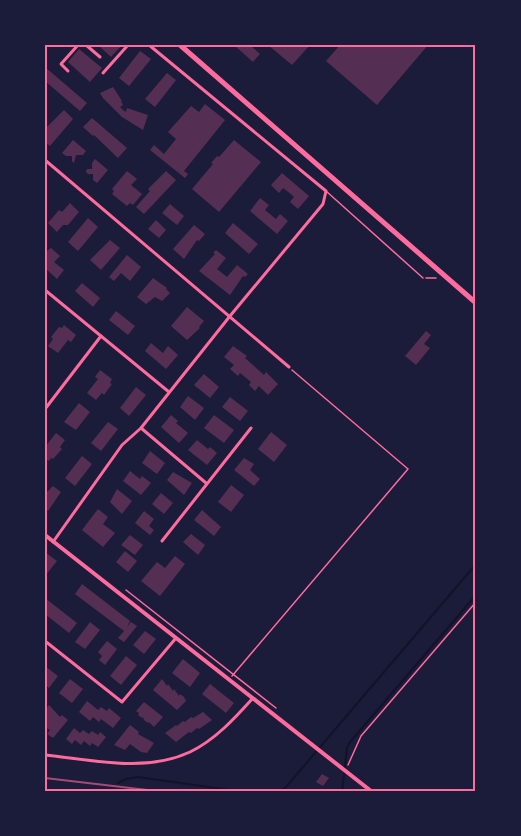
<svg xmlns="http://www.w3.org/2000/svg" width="521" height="836" font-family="'Exo 2',sans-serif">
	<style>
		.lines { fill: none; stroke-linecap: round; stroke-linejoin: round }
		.stream { stroke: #12122b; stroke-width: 2 }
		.building { fill: #542f53 }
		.path { stroke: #ff6b9d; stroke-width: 1.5 }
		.service { stroke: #ff6b9d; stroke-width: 1.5 }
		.minor { stroke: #ff6b9d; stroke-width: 3 }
		.tertiary { stroke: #ff6b9d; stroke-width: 4 }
		.primary { stroke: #ff6b9d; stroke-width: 5 }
		.rail { stroke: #a44b75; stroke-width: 2 }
		.neatline { fill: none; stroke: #ff6b9d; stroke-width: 2 }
	</style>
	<rect width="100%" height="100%" fill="#1b1b3a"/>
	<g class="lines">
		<g class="stream">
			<polyline points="118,783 126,779 138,777 237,791"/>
			<polyline points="280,791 286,787 476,564"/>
			<polyline points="342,791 347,748 350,742 476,595"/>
		</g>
	</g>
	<g class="building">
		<polygon points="98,45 122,45 111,57"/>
		<polygon points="234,45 250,45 260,54 253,62"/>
		<polygon points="268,45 310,45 292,65"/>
		<polygon points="340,45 428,45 377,105 326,61"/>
		<polygon points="79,49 102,68 90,82 68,62"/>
		<polygon points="140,51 151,59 129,86 119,78"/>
		<polygon points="45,67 87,103 80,111 45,81"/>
		<polygon points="167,73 176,80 155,107 145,99"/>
		<polygon points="113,87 122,101 121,101 123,105 120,107 123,110 126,112 127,108 148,115 143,130 122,117 103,98 100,93"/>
		<polygon points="205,104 225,120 184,171 188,174 185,178 150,150 154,145 164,154 176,139 168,132 191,106 199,112"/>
		<polygon points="64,110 73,119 50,146 45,142 45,129"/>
		<polygon points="92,118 127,148 118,158 94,135 93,136 83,127"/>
		<polygon points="73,140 86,151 83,155 76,155 74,163 72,161 72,156 66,156 62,153"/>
		<polygon points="234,140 261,162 219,212 192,189 213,164 211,163 217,156 219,157"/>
		<polygon points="95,159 108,170 97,183 93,180 93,174 88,174 86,172 87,169 92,169 92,163"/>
		<polygon points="127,171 137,179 131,185 142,194 133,205 130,203 127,206 112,194 114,191 112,189"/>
		<polygon points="166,171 176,180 144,214 136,207 150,191 148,189"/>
		<polygon points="282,173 309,196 298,209 290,202 294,197 291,194 283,188 279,193 271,185"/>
		<polygon points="260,198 269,205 265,210 276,219 280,214 288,221 277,234 250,211"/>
		<polygon points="70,203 79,212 68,225 63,225 57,232 48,223 59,210 62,212"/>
		<polygon points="170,204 184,216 177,225 162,213"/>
		<polygon points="88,218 98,227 78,251 68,242"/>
		<polygon points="156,220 166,230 159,238 148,229"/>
		<polygon points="233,223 258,244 249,254 225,233"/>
		<polygon points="194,225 205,234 199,241 197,240 184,259 173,249"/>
		<polygon points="110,240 120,248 101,270 90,260"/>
		<polygon points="51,248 60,256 54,262 64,270 57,279 45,268 45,252"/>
		<polygon points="216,250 226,258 217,269 227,277 237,265 248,274 245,277 243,276 230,295 199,271 215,254 213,253"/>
		<polygon points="127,255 141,267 130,281 121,273 114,281 109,277"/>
		<polygon points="153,278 167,288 166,289 170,293 162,301 155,297 146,304 137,297"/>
		<polygon points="82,283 100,298 93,307 75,291"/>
		<polygon points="187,307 204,321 199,327 200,328 187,340 171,326"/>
		<polygon points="116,311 135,326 128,335 109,320"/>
		<polygon points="64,325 76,335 71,342 68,340 58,353 48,346 53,339 51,337 59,327 62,328"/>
		<polygon points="426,331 431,335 424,344 430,348 416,365 405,356"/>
		<polygon points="151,343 163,353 168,346 178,355 166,369 145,351"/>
		<polygon points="233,346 247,356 245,358 264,375 266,372 278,384 268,395 259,386 255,391 249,385 251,382 240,373 238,376 230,369 234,365 224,357"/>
		<polygon points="100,370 112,379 110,383 112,384 104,395 102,393 96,400 87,393 98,379 95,377"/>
		<polygon points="204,374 219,387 210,398 194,385"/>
		<polygon points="136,387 146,395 129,416 120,408"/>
		<polygon points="188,396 204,408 195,420 180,407"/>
		<polygon points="230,397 248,411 240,421 222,407"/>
		<polygon points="79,403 90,412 76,430 64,422"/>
		<polygon points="171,415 178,421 176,423 188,433 179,443 161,427"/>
		<polygon points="214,415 234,430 224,443 204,428"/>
		<polygon points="108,422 118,429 101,451 91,443"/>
		<polygon points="271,432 287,445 274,462 258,449"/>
		<polygon points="56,433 65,440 60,447 62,449 53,459 51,458 49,461 45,458 45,447"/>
		<polygon points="197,440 208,449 210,447 217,453 207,465 188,450"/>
		<polygon points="150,451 165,463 157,474 142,463"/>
		<polygon points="82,456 92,464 75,486 65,478"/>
		<polygon points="244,458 254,464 250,470 260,479 254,486 234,470"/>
		<polygon points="130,471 140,479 142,476 151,483 141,495 123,481"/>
		<polygon points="173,472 192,483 184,495 167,480"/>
		<polygon points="231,485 244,495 231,512 218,502"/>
		<polygon points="53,486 61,492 48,511 45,509 45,494"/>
		<polygon points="117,489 132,501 122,514 110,502"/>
		<polygon points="161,493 173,503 164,514 152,504"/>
		<polygon points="98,509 108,517 103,524 115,533 103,547 82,530"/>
		<polygon points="202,510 221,527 214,536 194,520"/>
		<polygon points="144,511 154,519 149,526 154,530 150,535 135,523"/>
		<polygon points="191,534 205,545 198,555 183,542"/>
		<polygon points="130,535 143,545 135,555 121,545"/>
		<polygon points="125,551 137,561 128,572 116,562"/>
		<polygon points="45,552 57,561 45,576"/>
		<polygon points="175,556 185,564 160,596 141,581 157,562 165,568"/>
		<polygon points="82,584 130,621 127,627 131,622 137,626 124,642 118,638 124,631 75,594"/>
		<polygon points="45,598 77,623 69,633 45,614"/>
		<polygon points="90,622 100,630 85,649 75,642"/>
		<polygon points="145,631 156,639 144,654 133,645"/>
		<polygon points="107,641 117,649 105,665 99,660 102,656 98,652"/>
		<polygon points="126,656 137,665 121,685 110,676"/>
		<polygon points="183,659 200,673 190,687 172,673"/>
		<polygon points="45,666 58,676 49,688 45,685"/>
		<polygon points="70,679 83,689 72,703 59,693"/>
		<polygon points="162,679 167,686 168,684 173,691 174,689 179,696 180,694 184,697 186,701 177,710 153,690"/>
		<polygon points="210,684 234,703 226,713 202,694"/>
		<polygon points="87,701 98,710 101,707 107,711 109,708 121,718 113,728 101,719 99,722 93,717 90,721 79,712"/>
		<polygon points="144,702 163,717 154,727 149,722 148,723 144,720 143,717 142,718 138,715 139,713 136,711"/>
		<polygon points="49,705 60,717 62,715 68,720 53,738 47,734 50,730 45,727 45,710"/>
		<polygon points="203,712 212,720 199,729 197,728 191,733 189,732 176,742 165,733 176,725 177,726 183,721 185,722 191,717 193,718"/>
		<polygon points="130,725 139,732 138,734 154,743 147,753 141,752 130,744 125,750 114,745"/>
		<polygon points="74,728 80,733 83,730 89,734 92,731 98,735 100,732 106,737 98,747 92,743 90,746 84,741 81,745 75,740 72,744 66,739"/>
		<polygon points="322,774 329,778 323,786 316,782"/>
	</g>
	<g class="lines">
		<g class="path">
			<polyline points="426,278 436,278"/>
			<polyline points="126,590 276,708"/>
			<polyline points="232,676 408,469 292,370"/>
			<polyline points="348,765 361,736 476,602"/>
		</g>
		<polyline class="service" points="326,191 423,278"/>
		<g class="minor">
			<polyline points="86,45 100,57"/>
			<polyline points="68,71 61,64 78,45"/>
			<polyline points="103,73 128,45"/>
			<polyline points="45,160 289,367"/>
			<polyline points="45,290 169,392"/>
			<polyline points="45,409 101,336"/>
			<polyline points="141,428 206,483"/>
			<polyline points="162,541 251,428"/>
			<polyline points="53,542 122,445 141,428 230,316 323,204 326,191 149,45"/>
			<polyline points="45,641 122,702 176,638"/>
			<path d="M45,755C93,760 145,773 190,752C215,740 235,718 253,698"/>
		</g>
		<polyline class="tertiary" points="45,535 371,791"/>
		<polyline class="primary" points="180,45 476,303"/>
		<polyline class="rail" points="45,778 156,791"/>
	</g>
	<rect width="521" height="836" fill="none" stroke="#1b1b3a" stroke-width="93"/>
	<rect x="46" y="46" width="428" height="744" class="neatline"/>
</svg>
